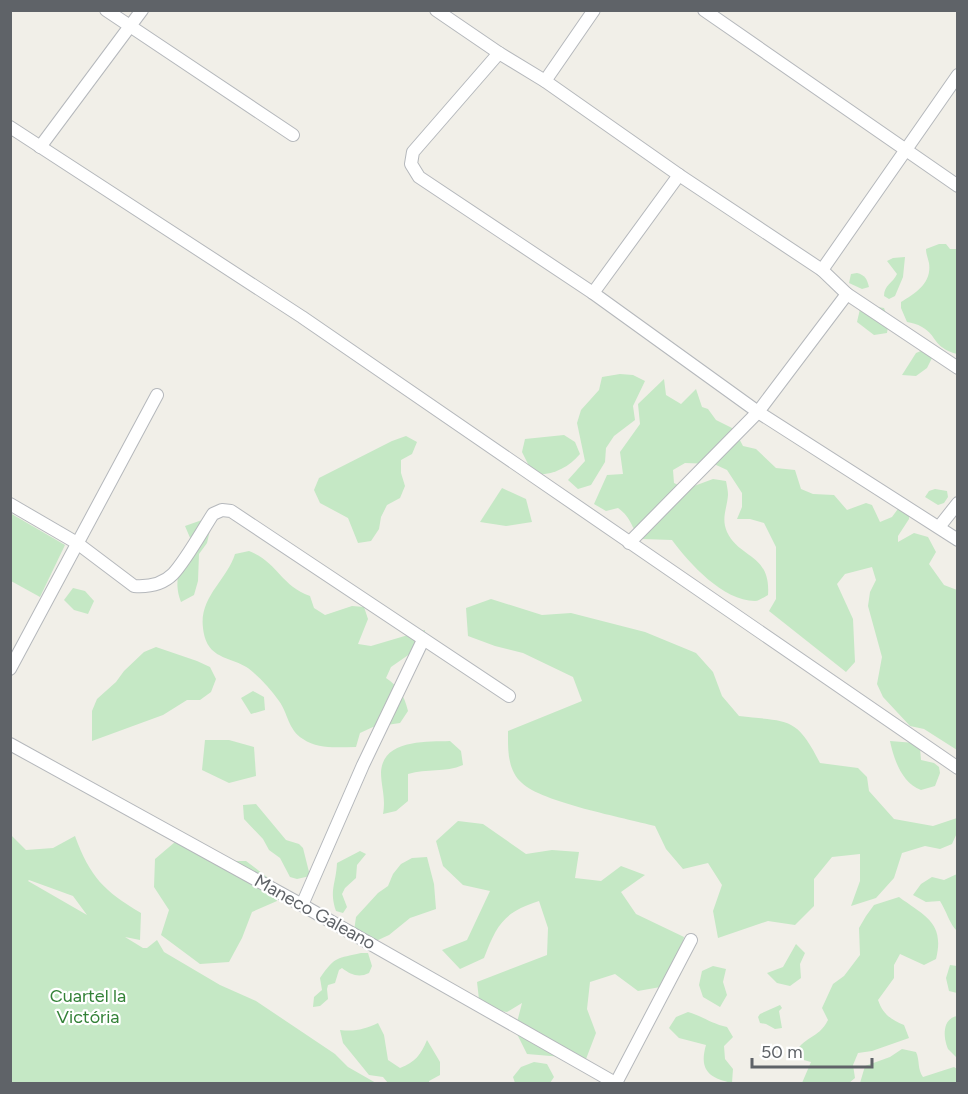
<svg xmlns="http://www.w3.org/2000/svg" width="968" height="1094" font-family="Figtree,sans-serif">
	<style>
		.green { fill: #c5e8c5; fill-rule: evenodd }
		.lines { fill: none; stroke-linecap: round; stroke-linejoin: round }
		.minor-casing { stroke: #b5b8bc; stroke-width: 14 }
		.minor { stroke: #fff; stroke-width: 12 }
		.labels { text-anchor: middle; stroke-width: 4.5; stroke-linejoin: round; paint-order: stroke }
		.street-label { font-size: 18px; fill: #5f6368; stroke: #fff }
		.park-label { font-size: 18px; fill: #348238; stroke: #fff }
	</style>
	<rect width="100%" height="100%" fill="#f1efe8"/>
	<g class="green">
		<path d="M939,244H946L950,249H957V354C932,347 938,336 922,327C917,324 912,323 907,322L901,308V302C916,293 932,283 929,263C928,258 926,254 926,249Z"/>
		<path d="M905,257L903,277L895,296L889,299L884,296C884,285 893,283 897,274L887,261L893,258Z"/>
		<path d="M857,273C865,275 867,279 869,287L862,289L849,283L851,274Z"/>
		<polygon points="872,306 884,308 889,321 887,333 874,335 857,322 860,309"/>
		<polygon points="923,350 933,356 927,368 916,376 902,375 916,353"/>
		<polygon points="620,374 633,375 645,381 633,406 635,420 614,436 606,448 605,462 591,485 578,489 568,480 585,461 577,423 581,410 599,390 602,377"/>
		<path d="M664,379L666,395L681,404L696,389L702,407L708,409L716,420L734,429L743,446L756,449L776,468L795,470L801,489L813,494L834,495L847,510L866,503L872,505L880,522L892,517L903,502L909,506V519L898,536V542L914,533L928,537L936,552L929,564L944,585L957,590V750L924,729L910,726L883,697L877,684L882,657L868,606L870,592L876,580L872,567L845,574L837,584L853,619L855,662L846,672L769,611L776,599V547L764,523L750,519H737L742,507V493L727,470L714,464L685,463L673,470L674,483L686,489L713,479L726,481C727,486 728,491 728,495C727,509 721,518 727,532C740,559 771,554 768,595C764,597 759,601 755,601C723,601 689,563 672,540L642,539C629,526 633,519 618,508L606,511L594,504L607,475L623,474L620,452L640,424L638,404Z"/>
		<path d="M564,435L575,442L580,454C568,468 552,476 533,474L522,452L525,439Z"/>
		<polygon points="406,436 417,442 412,454 401,460 401,473 405,486 400,498 387,505 381,517 379,529 371,541 358,543 348,518 320,503 314,490 319,478 392,441"/>
		<polygon points="502,488 526,499 532,522 506,526 480,522"/>
		<polygon points="935,489 947,491 948,497 944,503 938,505 925,497 929,491"/>
		<polygon points="10,513 65,545 40,597 11,581"/>
		<path d="M202,520L210,530L207,543L199,554L198,581L194,595L181,602C172,578 182,563 191,540L185,526Z"/>
		<path d="M249,551C278,562 280,585 310,596L314,608L325,615L352,606L364,607L368,619L358,644L371,646L425,630L424,644L391,667L386,678C399,687 404,695 408,711L400,723L373,727L360,733L356,747C338,747 319,750 303,739C288,730 288,713 279,701C272,691 263,681 254,673C235,654 207,664 203,628C199,597 227,580 235,554Z"/>
		<polygon points="73,588 85,591 94,601 88,614 74,610 64,600"/>
		<path d="M491,599L542,615L571,613L645,632L696,653L713,672L722,696L739,716C788,722 796,715 820,763L858,768L867,777L869,791L894,819L933,826L957,818V833L952,844L940,849L925,846L902,853L894,878L876,898L851,906L860,881V854L832,857L814,879V906L795,925L768,921L718,938L713,911L722,885L708,863L683,869L666,849L655,826C625,818 541,802 522,783C507,770 508,749 508,731L582,701L573,677L523,653L495,646L468,636L466,608Z"/>
		<polygon points="156,647 197,661 210,667 216,679 211,692 200,700 187,700 163,715 92,741 92,711 97,699 116,682 124,671 144,652"/>
		<polygon points="253,691 264,697 265,710 251,714 241,698"/>
		<polygon points="205,740 229,740 254,747 256,776 229,783 202,770"/>
		<path d="M450,741L461,751L463,765C445,773 427,768 408,774V801L396,811L383,814C386,797 381,787 381,772C383,739 426,742 450,741Z"/>
		<path d="M890,741L915,743L920,748L921,760L934,763L939,767L940,773L935,786L921,790C902,783 894,760 890,741Z"/>
		<polygon points="256,804 286,840 299,844 303,848 310,876 297,879 290,877 280,858 269,850 263,839 244,819 243,805"/>
		<path d="M458,821L483,824L526,854L552,850L579,852L575,878L601,881L621,866L645,875L621,892L636,914L684,937L679,962L666,986L638,991L615,974L590,982L587,1009L596,1033L586,1059L527,1054L515,1030L522,1003L507,1012L480,1008L477,982L547,955L548,928L539,901C504,912 497,924 484,958L460,969L442,950L467,940L490,891L463,885L443,866L436,841Z"/>
		<path d="M11,835L26,850L53,848L75,836C90,877 104,891 141,913L140,940L125,937L143,948H147L157,940L164,952L220,985L256,1001L335,1054L348,1067L376,1083H11ZM29,880L73,896L87,915L28,881Z"/>
		<polygon points="175,842 201,843 220,861 246,861 267,877 277,901 252,912 242,938 229,962 200,964 161,935 169,910 154,887 155,859"/>
		<path d="M360,851L366,854L357,865L356,878L345,888L342,894L347,907L343,913L336,911C329,890 336,884 337,863Z"/>
		<polygon points="427,857 434,884 436,909 410,918 389,935 376,941 354,931 356,917 378,893 388,886 393,874 401,864 412,858"/>
		<path d="M957,874H958L957,931C950,925 946,910 940,901L926,902L913,895L921,884L932,877L944,880Z"/>
		<path d="M899,897C925,916 945,923 936,959L924,965L900,954L894,965V978L878,1000C883,1014 890,1019 904,1025L909,1038L872,1051L858,1053L853,1065L855,1078L849,1083H802L811,1062L793,1057C803,1035 818,1040 828,1020L822,1008L833,984L844,976L860,955L859,928L866,916L874,905Z"/>
		<polygon points="796,944 805,953 800,964 801,978 790,986 777,983 767,973 783,967"/>
		<path d="M361,953H368L372,966L369,973C359,978 351,975 342,968L339,970L335,983L328,985L327,989L328,999L320,1006L313,1007L314,997L322,990L320,978C336,955 337,959 361,953Z"/>
		<polygon points="950,965 957,966 957,993 949,991 946,978"/>
		<polygon points="713,966 726,969 723,982 727,995 720,1007 703,997 699,985 702,971"/>
		<polygon points="780,1005 782,1008 779,1011 782,1028 775,1029 766,1024 760,1023 758,1017 760,1014"/>
		<path d="M688,1012C702,1016 712,1024 727,1027L733,1037L724,1046L725,1059L733,1069L732,1083C708,1078 699,1069 706,1045L679,1038L669,1028L676,1017Z"/>
		<path d="M957,1016H958L957,1058L948,1049C943,1037 942,1019 957,1016Z"/>
		<path d="M378,1023L384,1035L388,1060L400,1068C415,1062 421,1055 427,1040L440,1062V1075L429,1081V1084L388,1083L383,1077L369,1075L343,1043L340,1030C355,1032 365,1029 378,1023Z"/>
		<path d="M902,1049L916,1052C920,1060 917,1069 923,1077L954,1067L957,1069V1083H860L865,1066L890,1057Z"/>
		<polygon points="534,1062 547,1064 554,1077 550,1083 515,1083 513,1077 521,1067"/>
	</g>
	<g class="lines">
		<g class="minor-casing">
			<g id="minor">
				<polyline points="106,10 293,135"/>
				<polyline points="436,10 499,53 545,81 679,175 822,270 847,294 958,368"/>
				<polyline points="704,10 958,186"/>
				<polyline points="499,53 413,152 411,164 419,177 593,293 758,412 958,540"/>
				<polyline points="545,81 594,10"/>
				<polyline points="10,127 302,317 958,768"/>
				<polyline points="40,147 142,10"/>
				<polyline points="822,270 958,75"/>
				<polyline points="593,293 679,175"/>
				<path d="M10,504L77,543L134,586C148,587 163,584 173,574C186,560 202,531 213,514L222,510L231,511L509,696"/>
				<polyline points="939,527 958,503"/>
				<polyline points="629,543 758,412 847,294"/>
				<polyline points="10,669 157,395"/>
				<polyline points="10,744 302,905 617,1084"/>
				<polyline points="302,905 363,765 423,640"/>
				<polyline points="616,1083 691,940"/>
			</g>
		</g>
		<use href="#minor" class="minor"/>
	</g>
	<g class="labels">
		<g class="street-label">
			<text transform="translate(315 912) rotate(29)" y="6">Maneco Galeano</text>
		</g>
		<g class="park-label">
			<text x="88" y="1002">Cuartel la<tspan x="88" dy="21">Victória</tspan></text>
		</g>
	</g>
	<rect width="968" height="1094" fill="none" stroke="#5f6368" stroke-width="24"/>
	<path d="M752 1058v9h120v-9" fill="none" stroke="#5f6368" stroke-width="3"/>
	<text x="761" y="1058" font-size="18" fill="#5f6368" stroke="#ffffff" stroke-width="4.5" paint-order="stroke">50 m</text>
</svg>
